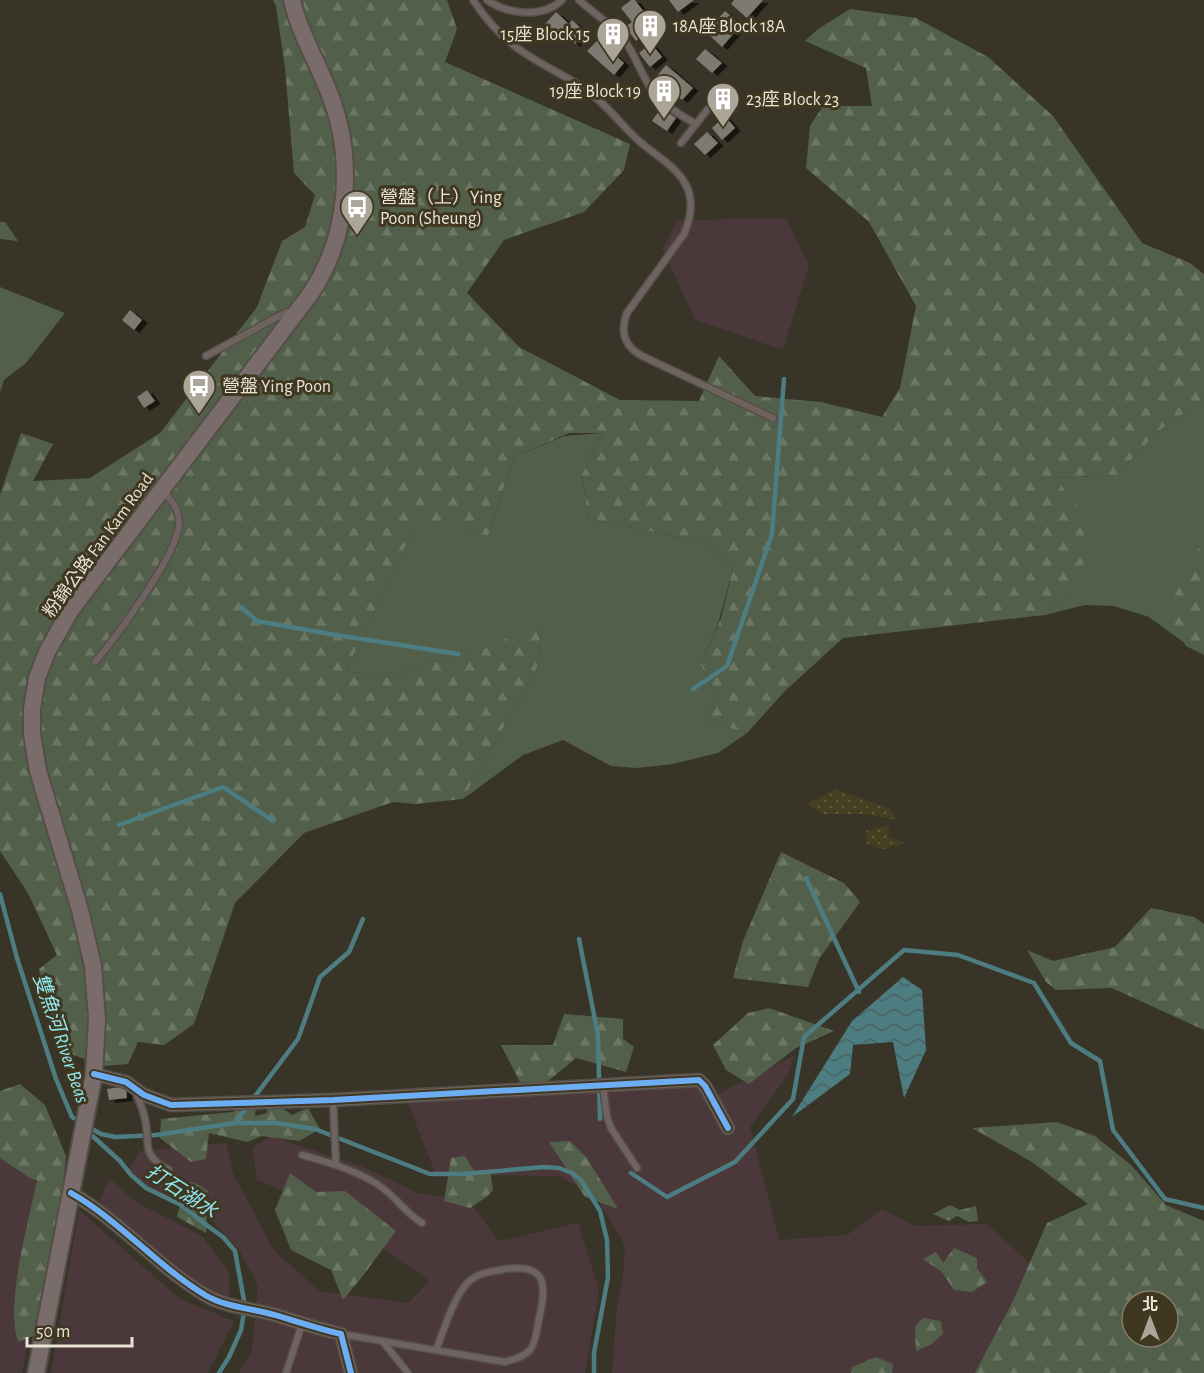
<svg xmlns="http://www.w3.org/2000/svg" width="1204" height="1373" font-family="'Alegreya Sans','Noto Sans TC',sans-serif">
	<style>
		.industrial { fill: #4b383b }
		.green { fill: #52604b }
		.forest { fill: url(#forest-firs); fill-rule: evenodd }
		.sand { fill: url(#sand-dots) }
		.water { fill: url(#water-waves) }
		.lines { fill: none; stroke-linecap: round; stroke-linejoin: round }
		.stream { stroke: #4d7d80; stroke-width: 4.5 }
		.building { fill: #7f7a71; filter: url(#shadow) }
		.service-casing { stroke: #544f46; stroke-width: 9 }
		.minor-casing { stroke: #544f46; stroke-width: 15 }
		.secondary-casing { stroke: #544f46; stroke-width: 20 }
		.service { stroke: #6f6362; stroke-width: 6 }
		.minor { stroke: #6f6362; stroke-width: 12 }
		.secondary { stroke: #7b6c6c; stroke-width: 16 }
		.cycleway-casing { stroke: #403721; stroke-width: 10 }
		.cycleway { stroke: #6dadf4; stroke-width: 6 }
		.labels { text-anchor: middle; stroke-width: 6; stroke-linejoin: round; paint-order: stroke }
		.poi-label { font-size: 18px; fill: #eae4d7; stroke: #403721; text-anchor: start }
		.street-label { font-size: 18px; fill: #eae4d7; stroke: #403721 }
		.water-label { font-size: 20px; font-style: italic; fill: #8fe9f1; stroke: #403721 }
	</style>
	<defs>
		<pattern id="forest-firs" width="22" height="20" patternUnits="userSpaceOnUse" patternTransform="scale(1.5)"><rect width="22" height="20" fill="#52604b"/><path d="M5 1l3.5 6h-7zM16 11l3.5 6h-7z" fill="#6b7764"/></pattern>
		<pattern id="sand-dots" width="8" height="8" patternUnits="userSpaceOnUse" patternTransform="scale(1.5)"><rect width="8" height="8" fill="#463e20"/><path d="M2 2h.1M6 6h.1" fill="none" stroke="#615a40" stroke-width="1.8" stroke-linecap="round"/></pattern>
		<pattern id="water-waves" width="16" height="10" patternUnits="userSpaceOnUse" patternTransform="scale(1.5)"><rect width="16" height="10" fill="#4d7d80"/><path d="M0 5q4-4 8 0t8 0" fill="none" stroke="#4a6363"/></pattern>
		<filter id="shadow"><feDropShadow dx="5.5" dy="3" stdDeviation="0" flood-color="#0009"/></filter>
	</defs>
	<rect width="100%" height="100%" fill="#393428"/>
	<g class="industrial">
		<polygon points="786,218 809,265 783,350 695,320 663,249 677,220"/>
		<polygon points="794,1056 789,1073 750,1127 779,1240 847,1235 882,1209 915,1226 987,1224 1039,1272 976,1373 612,1373 617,1305 624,1269 625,1246 596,1197 559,1176 436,1175 402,1088 703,1076 718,1094"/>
		<polygon points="271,1136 361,1166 418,1193 468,1200 499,1241 578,1223 599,1289 585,1373 239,1373 252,1351 258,1285 239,1250 209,1218 147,1189 127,1171 140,1151 226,1143 233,1173 274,1251 320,1291 408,1303 430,1281 393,1256 341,1214 257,1180 252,1148"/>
		<polygon points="0,1154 61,1165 22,1373 0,1373"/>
		<polygon points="109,1178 136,1202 202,1236 229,1272 229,1299 200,1285 99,1204"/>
		<polygon points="79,1210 180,1299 234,1321 208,1373 51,1373"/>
	</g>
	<g class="green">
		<polygon points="0,222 5,222 18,241 0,239"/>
		<polygon points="0,287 65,313 26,363 4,380 0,392"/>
		<polygon points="1204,399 1204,653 1182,641 1149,617 1114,606 1085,605 1045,615 1083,582 1055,478 1116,475 1160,430"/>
		<polygon points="603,433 582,474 588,518 704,543 733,568 718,624 701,665 716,695 708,721 747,733 718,753 673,764 637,768 611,766 563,740 523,755 463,799 537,668 542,628 388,677 346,671 419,516 488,536 514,457 564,436"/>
	</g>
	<g class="forest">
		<polygon points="273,0 447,0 457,29 445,62 630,144 624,170 584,212 504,240 467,293 519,347 620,400 699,401 719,356 755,396 821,402 882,417 900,388 916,306 869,222 806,168 810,126 823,106 872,106 866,68 805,41 818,29 850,9 916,18 988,57 1053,116 1142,243 1190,263 1204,274 1204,399 1160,430 1116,475 1055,478 1085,515 1083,583 1045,615 843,638 785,691 747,733 708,721 716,695 701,665 721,618 733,568 704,543 588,518 582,474 603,433 569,433 514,457 488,536 419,517 346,671 388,677 542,627 537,668 463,799 415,804 393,802 304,833 235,903 194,1024 164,1045 138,1042 128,1064 104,1066 60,1050 39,969 57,955 28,893 0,851 0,495 21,433 53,444 33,481 90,478 160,433 257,307 282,241 305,227 315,195 294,173 285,68 276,6"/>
		<polygon points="1204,531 1204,655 1186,646 1167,610 1201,544"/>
		<polygon points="781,852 844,883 860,902 819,959 808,987 733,978 743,941"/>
		<polygon points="1151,908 1194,917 1204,924 1204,1030 1112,988 1056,990 1046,982 1027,950 1053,961 1115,947"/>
		<polygon points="769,1008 834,1031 796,1048 749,1084 726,1070 713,1045 748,1013"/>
		<polygon points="564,1014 623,1019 623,1039 634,1047 626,1072 576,1058 528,1098 501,1045 553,1045"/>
		<path d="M20,1084L45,1105L66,1156L63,1186L33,1336L18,1342C5,1302 29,1222 37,1180L30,1178L0,1158V1091Z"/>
		<polygon points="257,1097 255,1116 267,1113 269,1098 292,1115 308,1108 320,1129 299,1141 262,1136 247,1142 209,1133 206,1159 191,1162 160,1138 161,1119 233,1112"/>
		<path d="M1057,1122L1095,1136L1131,1165L1166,1205L1204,1221V1373H975L1014,1299L1047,1223L1088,1204L1032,1162L972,1128ZM1132,1301H1168V1337H1132Z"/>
		<polygon points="570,1141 587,1158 618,1209 585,1197 549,1142"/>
		<polygon points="465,1156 474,1171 490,1170 493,1190 488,1196 470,1208 444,1201 451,1158"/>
		<polygon points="290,1173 316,1192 345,1191 396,1231 362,1277 343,1300 331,1270 291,1250 275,1210"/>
		<polygon points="185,1182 196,1183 208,1191 206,1233 177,1217"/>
		<polygon points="950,1205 960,1210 976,1206 978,1221 969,1222 957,1216 949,1221 933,1214"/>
		<polygon points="954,1248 977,1258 977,1268 987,1282 972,1292 954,1290 942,1272 923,1259 936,1252 943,1263"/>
		<polygon points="923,1318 941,1321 943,1334 930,1345 916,1351 915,1327"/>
		<polygon points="876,1357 893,1364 892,1373 851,1373 852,1367"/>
	</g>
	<g class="sand">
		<polygon points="835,789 888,808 898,820 863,814 821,814 808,804"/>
		<polygon points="889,825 889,836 904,843 885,849 867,845 866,831"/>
	</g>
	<polygon class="water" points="903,977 922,990 926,1050 904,1098 893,1042 853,1045 850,1074 792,1117 852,1021"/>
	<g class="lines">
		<g class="stream">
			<polyline points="241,607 257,621 330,634 458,654"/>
			<polyline points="693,689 727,666 772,534 784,379"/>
			<polyline points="119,825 223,787 273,821"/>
			<polyline points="806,878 859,992"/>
			<polyline points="0,894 17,958 56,1079 72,1117 80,1121"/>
			<polyline points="579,939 598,1035 600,1119"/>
			<polyline points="235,1123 298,1039 320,977 349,952 363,919"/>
			<polyline points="87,1126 101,1134 115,1137 156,1135 235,1123 276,1123 315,1129 430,1174 463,1174 544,1167 559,1168 572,1173 581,1180 600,1211 607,1240 608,1277 594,1353 594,1373"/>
			<polyline points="87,1131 120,1161 131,1175 146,1188 181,1205 209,1227 223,1237 235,1251 245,1306 241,1330 229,1357 219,1373"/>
			<polyline points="631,1173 667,1197 735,1162 793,1099 804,1037 904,950 958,955 1034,983 1071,1043 1100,1061 1113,1130 1165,1199 1204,1208"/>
		</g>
	</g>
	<g class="building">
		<polygon points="631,0 635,0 644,12 638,17 649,31 636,41 625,27 632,22 621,8"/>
		<polygon points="669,0 694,0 678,12"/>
		<polygon points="734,0 763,0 747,18 731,4"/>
		<polygon points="725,11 741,25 722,47 706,32"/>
		<polygon points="556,12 569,24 572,20 585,32 575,44 562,32 559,35 545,24"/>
		<polygon points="598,40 624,63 614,75 587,51"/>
		<polygon points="651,43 662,57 650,67 639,53"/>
		<polygon points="705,49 722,63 712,73 696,59"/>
		<polygon points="666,65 693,88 682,100 656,77"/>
		<polygon points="661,108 676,118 667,131 652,121"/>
		<polygon points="725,116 735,128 722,140 712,128"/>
		<polygon points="707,132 718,143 705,155 694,144"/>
		<polygon points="130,310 142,320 134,330 122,320"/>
		<polygon points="147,390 155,401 144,408 137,397"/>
		<polygon points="126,1086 127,1098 109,1100 107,1089"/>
	</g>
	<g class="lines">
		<g class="service-casing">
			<g id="service">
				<path d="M473,0C485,18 498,34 516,47C539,65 567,75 590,93C608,106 622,126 639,141C655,155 676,166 686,185C694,201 691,218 684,234L627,313C620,332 624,346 642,356L773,418"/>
				<path d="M487,0C507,14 542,19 562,0"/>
				<path d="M579,0C593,13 609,22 622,37C635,53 640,73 652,90C663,105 680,115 696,124"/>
				<polyline points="681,143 708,109"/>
				<polyline points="206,356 279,316 287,312 293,313"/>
				<path d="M95,662C116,637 179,553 179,523C179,509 172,500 162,491"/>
				<polyline points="603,1085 607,1117 611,1128 637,1168"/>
				<path d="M136,1092C139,1101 143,1109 145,1119C151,1144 139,1154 169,1170"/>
				<polyline points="333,1100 336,1164"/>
				<path d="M302,1155C328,1162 362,1172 384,1189C398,1200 406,1213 422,1223"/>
				<path d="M341,1334L505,1362C514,1359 524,1357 530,1350C536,1342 537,1329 539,1319C548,1280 545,1262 500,1270C485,1272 473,1275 464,1287C451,1305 444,1330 436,1350"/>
				<polyline points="383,1342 408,1373"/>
				<polyline points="286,1373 302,1324"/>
			</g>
		</g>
		<g class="minor-casing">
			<g id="minor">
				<polyline points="94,1074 126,1082 144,1095 171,1105 333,1100 699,1080 705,1086 728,1128"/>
				<path d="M71,1193C120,1221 157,1266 205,1295C227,1308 252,1308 275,1315C298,1322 319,1329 341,1334L351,1373"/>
			</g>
		</g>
		<g class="secondary-casing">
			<path id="secondary" d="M36,1373L94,1074L97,1019L93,966L80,910L38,771L32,734V709L37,678L47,652L70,611L311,293C350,234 355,155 328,90C316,60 299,31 292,0"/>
		</g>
		<use href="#service" class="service"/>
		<use href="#minor" class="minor"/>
		<use href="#secondary" class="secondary"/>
		<g class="cycleway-casing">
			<g id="cycleway">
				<polyline points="94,1074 126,1082 144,1095 171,1105 333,1100 699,1080 705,1086 728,1128"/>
				<path d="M71,1193C120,1221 157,1266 205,1295C227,1308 252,1308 275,1315C298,1322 319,1329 341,1334L351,1373"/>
			</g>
		</g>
		<use href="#cycleway" class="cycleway"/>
	</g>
	<defs>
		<g id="building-pin" transform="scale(1.725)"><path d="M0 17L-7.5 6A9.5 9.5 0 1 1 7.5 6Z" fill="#aca69a" stroke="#403721"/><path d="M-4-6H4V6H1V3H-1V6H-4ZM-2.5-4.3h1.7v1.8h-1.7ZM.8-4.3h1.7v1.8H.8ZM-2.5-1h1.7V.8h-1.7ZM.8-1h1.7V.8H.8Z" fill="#fff"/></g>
		<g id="bus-pin" transform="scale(1.725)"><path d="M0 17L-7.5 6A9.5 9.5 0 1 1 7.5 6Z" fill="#aca69a" stroke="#403721"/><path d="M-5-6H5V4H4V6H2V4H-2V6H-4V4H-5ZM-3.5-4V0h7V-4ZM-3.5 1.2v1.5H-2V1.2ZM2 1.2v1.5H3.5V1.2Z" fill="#fff"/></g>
	</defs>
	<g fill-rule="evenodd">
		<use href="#building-pin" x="650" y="26"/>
		<use href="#building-pin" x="613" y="34"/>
		<use href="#building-pin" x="664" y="91"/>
		<use href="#building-pin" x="723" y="99"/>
		<use href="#bus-pin" x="357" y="207"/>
		<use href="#bus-pin" x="199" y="386"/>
	</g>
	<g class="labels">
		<g class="poi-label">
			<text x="673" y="32">18A座 Block 18A</text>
			<text x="590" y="40" text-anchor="end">15座 Block 15</text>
			<text x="641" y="97" text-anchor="end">19座 Block 19</text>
			<text x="746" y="105">23座 Block 23</text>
			<text x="380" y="203">營盤（上）Ying<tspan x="380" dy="21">Poon (Sheung)</tspan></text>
			<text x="222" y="392">營盤 Ying Poon</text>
		</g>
		<g class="street-label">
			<text transform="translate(98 545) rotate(-54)" y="6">粉錦公路 Fan Kam Road</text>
		</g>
		<g class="water-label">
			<text transform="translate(62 1038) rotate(71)" y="7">雙魚河 River Beas</text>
			<text transform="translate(182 1191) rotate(33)" y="7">打石湖水</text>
		</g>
	</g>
	<g transform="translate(1150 1319)"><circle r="28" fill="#403721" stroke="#847c6a" stroke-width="1.5"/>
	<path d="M0-4.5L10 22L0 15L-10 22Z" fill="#aca69a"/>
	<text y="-9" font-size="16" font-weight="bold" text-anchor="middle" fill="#eae4d7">北</text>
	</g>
	<path d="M27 1337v9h105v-9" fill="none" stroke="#eae4d7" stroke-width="3"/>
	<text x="36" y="1337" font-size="18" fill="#eae4d7" stroke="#403721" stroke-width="4.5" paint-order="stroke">50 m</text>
</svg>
